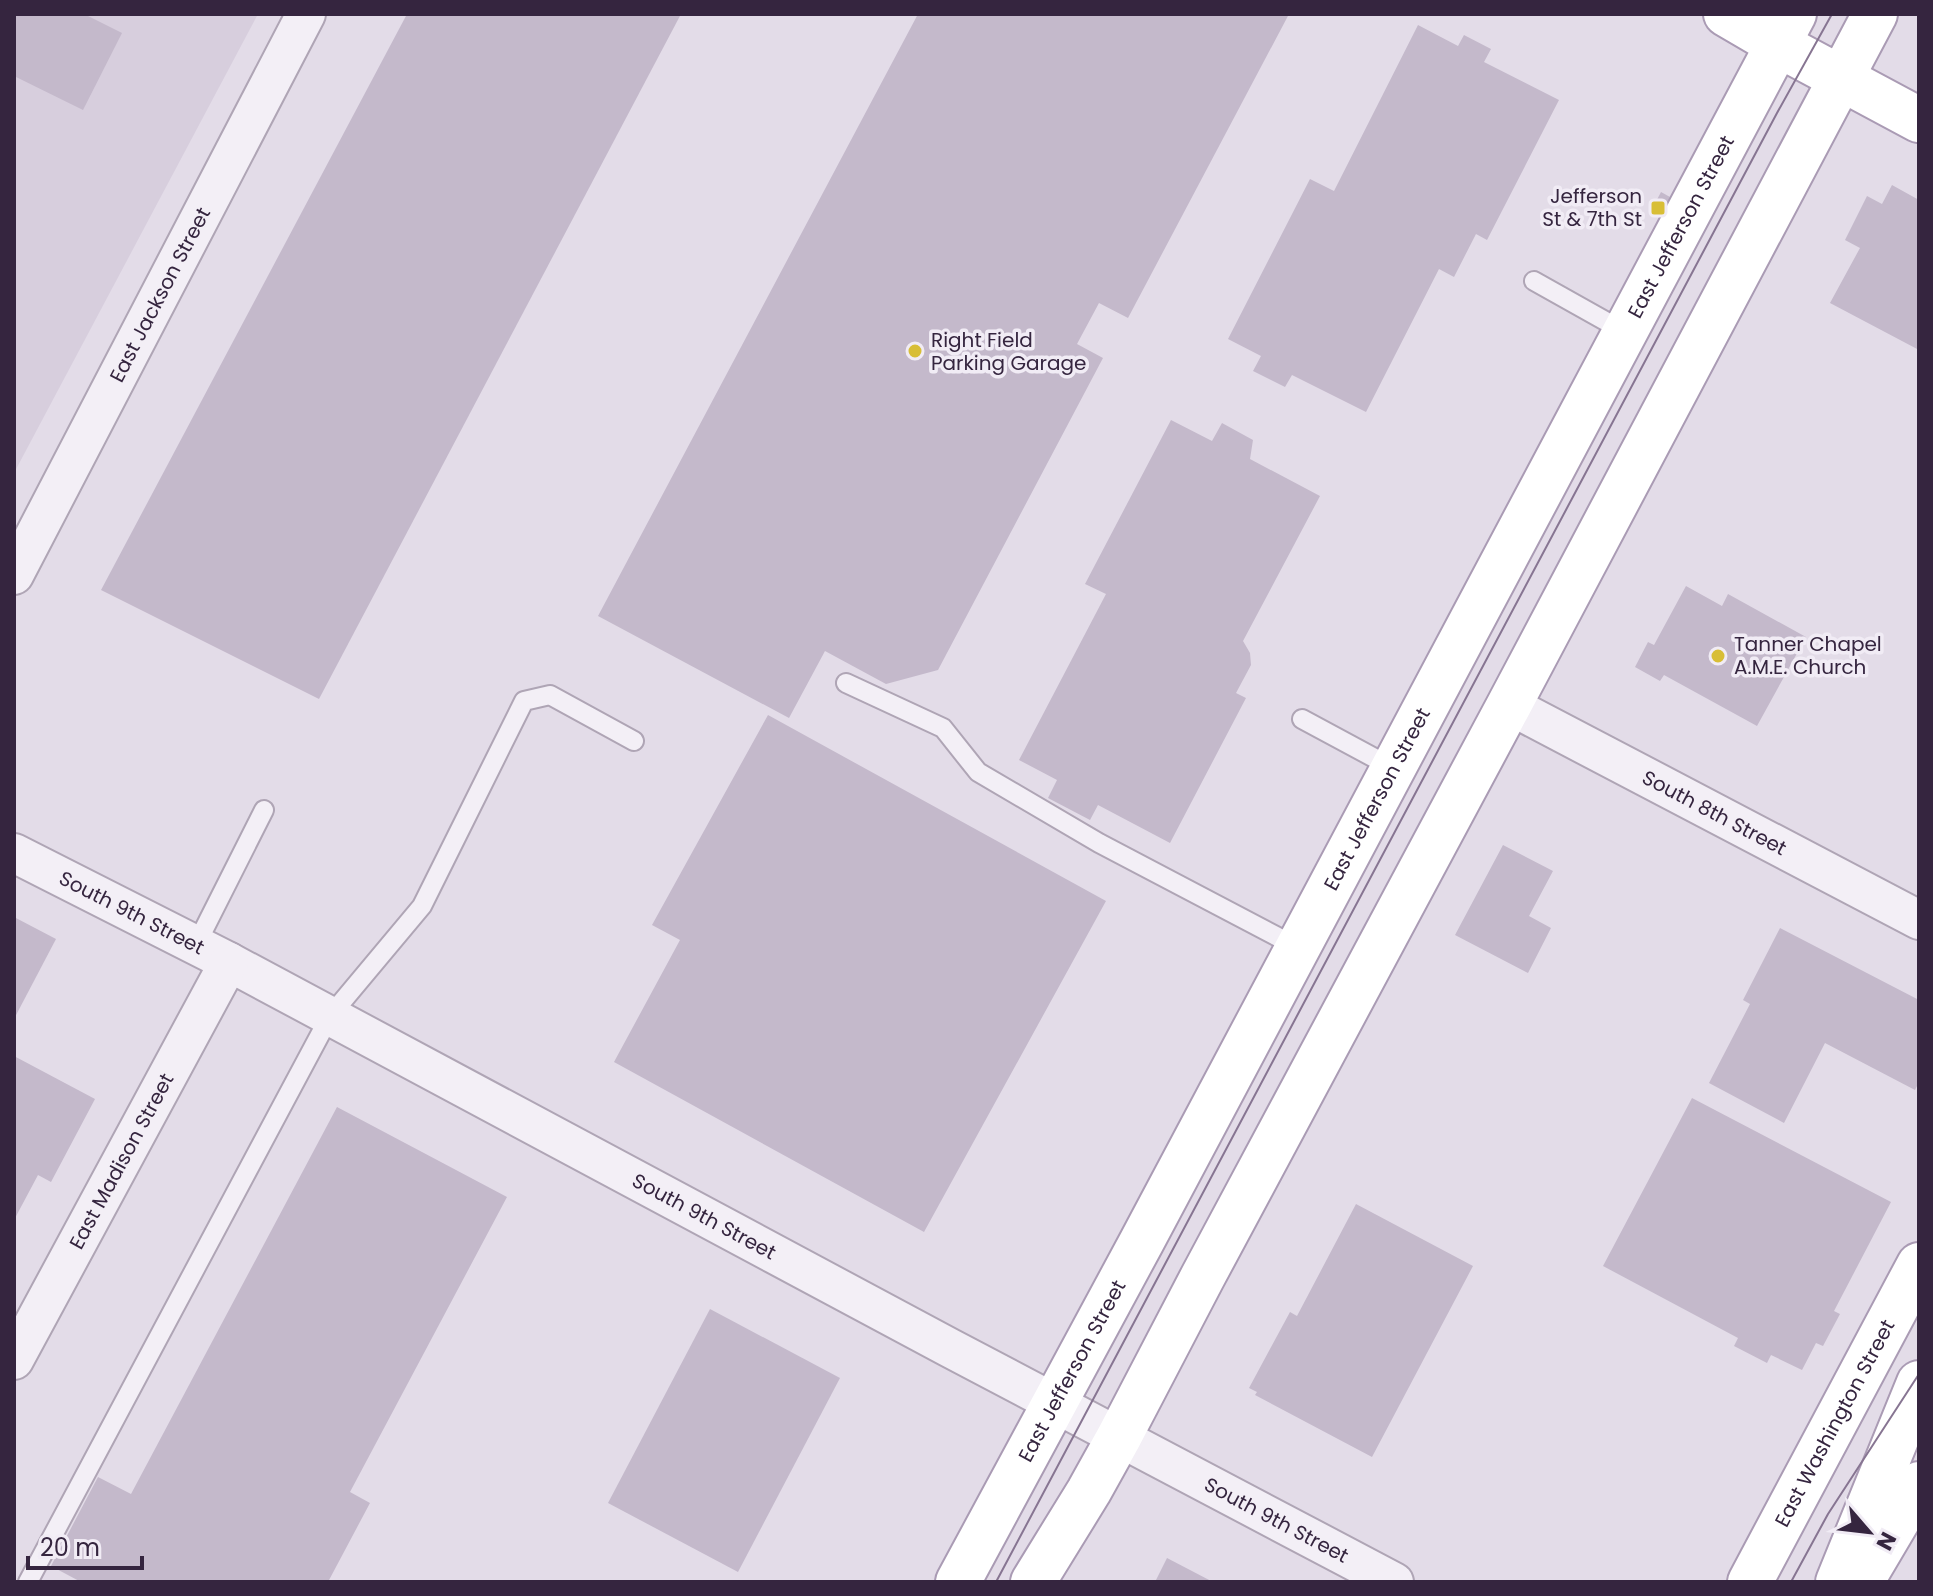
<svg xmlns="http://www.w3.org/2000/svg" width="1933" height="1596" font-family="Poppins,sans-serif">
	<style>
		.built { fill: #d7cedd }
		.building { fill: #c4b9cb }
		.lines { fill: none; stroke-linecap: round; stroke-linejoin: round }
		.lane-casing { stroke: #afa5b5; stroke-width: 22 }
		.street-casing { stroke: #afa5b5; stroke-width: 42 }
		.primary-casing { stroke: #aa9bb4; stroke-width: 48 }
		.lane { stroke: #f3eff6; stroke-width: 18 }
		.street { stroke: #f3eff6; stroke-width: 38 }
		.primary { stroke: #fff; stroke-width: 44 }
		.tram { stroke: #877592; stroke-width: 2 }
		.poi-dot { fill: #d8be36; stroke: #f1ecf5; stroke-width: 3 }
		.labels { text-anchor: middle; stroke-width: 7; stroke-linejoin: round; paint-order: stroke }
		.poi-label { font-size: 20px; fill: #35253f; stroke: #f1ecf5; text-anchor: start }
		.street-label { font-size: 20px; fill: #35253f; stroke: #f1ecf5 }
	</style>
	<rect width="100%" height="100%" fill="#e3dce8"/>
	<polygon class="built" points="14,14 258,14 14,473"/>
	<g class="building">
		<polygon points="14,14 84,14 122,33 83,110 14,76"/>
		<polygon points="407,14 681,14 319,699 101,590"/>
		<polygon points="918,14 1289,14 1128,318 1099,303 1077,344 1103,358 938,670 886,684 825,651 789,718 598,616"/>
		<polygon points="1418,25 1458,46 1464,35 1491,49 1484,62 1559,100 1487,240 1476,234 1454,277 1439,269 1366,412 1292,375 1285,387 1253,371 1261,356 1228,339 1310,179 1334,191"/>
		<polygon points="1892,185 1919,200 1919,350 1830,303 1860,248 1845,240 1867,196 1882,204"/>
		<polygon points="1661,192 1670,197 1663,211 1650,213"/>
		<polygon points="1171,420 1212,441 1222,423 1253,440 1250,459 1320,496 1243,641 1250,653 1251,665 1236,693 1246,698 1170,843 1098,805 1090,820 1048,798 1057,780 1019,760 1106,594 1085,584"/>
		<polygon points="1686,586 1722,606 1728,594 1806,637 1757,726 1664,675 1660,681 1635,667 1648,642 1654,645"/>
		<polygon points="768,715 1106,901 924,1232 614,1062 680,940 652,925"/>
		<polygon points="1503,845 1553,871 1529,916 1551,928 1528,973 1455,935"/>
		<polygon points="14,917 56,939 14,1019"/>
		<polygon points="1780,928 1919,1000 1919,1082 1915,1090 1825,1043 1784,1123 1709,1083 1750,1004 1743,1000"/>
		<polygon points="14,1056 95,1099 51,1182 38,1175 14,1220"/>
		<polygon points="1692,1098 1891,1202 1834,1311 1840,1314 1823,1346 1816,1343 1802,1370 1771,1355 1767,1363 1734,1346 1738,1338 1603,1266"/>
		<polygon points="337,1107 507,1197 350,1492 370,1503 328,1582 81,1582 51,1566 98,1477 131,1494"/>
		<polygon points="1356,1204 1473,1266 1372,1457 1255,1395 1257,1392 1249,1388 1290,1312 1297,1316"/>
		<polygon points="710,1309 840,1378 738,1572 608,1503"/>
		<polygon points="1167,1558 1213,1582 1155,1582"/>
	</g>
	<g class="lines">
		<g class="lane-casing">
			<g id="lane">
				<polyline points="1534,281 1625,332"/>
				<polyline points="846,683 943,728 978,772 1099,843 1297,947"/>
				<polyline points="1302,719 1393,768"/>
				<polyline points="196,945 264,810"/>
				<polyline points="28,1582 330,1016 422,906 524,701 550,695 634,741"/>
			</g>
		</g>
		<g class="street-casing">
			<g id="street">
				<path id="s1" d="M14,575L306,14"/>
				<path id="s2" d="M1509,705L1919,920"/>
				<path id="s3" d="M14,853L229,962L950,1348L1394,1582"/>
				<path id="s4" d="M14,1360L229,962"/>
			</g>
		</g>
		<g class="primary-casing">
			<g id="primary">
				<polyline points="1726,14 1779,45 1919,120"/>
				<polyline points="1864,1577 1919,1484"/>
				<path id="s5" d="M958,1582L1142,1241L1794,14"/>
				<polyline points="1033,1582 1089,1491 1119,1437 1202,1278 1509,705 1875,14"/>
				<path id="s6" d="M1750,1582L1919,1265"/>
				<polyline points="1838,1582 1919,1383"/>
			</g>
		</g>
		<use href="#lane" class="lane"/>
		<use href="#street" class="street"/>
		<use href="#primary" class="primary"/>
		<g class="tram">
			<polyline points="996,1582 1777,113 1832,14"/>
			<polyline points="1791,1582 1828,1514 1919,1374"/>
		</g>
	</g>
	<g class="poi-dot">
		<rect x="1650" y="200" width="16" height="16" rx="4"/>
		<circle cx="915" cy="351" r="8"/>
		<circle cx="1718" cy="656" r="8"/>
	</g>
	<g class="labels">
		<g class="poi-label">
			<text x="1642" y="203" text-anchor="end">Jefferson<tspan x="1642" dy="23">St &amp; 7th St</tspan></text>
			<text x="931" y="347">Right Field<tspan x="931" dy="23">Parking Garage</tspan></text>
			<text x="1734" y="651">Tanner Chapel<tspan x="1734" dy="23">A.M.E. Church</tspan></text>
		</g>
		<g class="street-label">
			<text dy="7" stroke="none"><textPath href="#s5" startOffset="1536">East Jefferson Street</textPath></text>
			<text dy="7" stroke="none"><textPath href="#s1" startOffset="316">East Jackson Street</textPath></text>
			<text dy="7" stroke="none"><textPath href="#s5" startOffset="888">East Jefferson Street</textPath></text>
			<text dy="7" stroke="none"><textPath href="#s2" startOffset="232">South 8th Street</textPath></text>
			<text dy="7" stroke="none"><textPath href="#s3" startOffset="132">South 9th Street</textPath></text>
			<text dy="7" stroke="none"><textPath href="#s4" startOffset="226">East Madison Street</textPath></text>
			<text dy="7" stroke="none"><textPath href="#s3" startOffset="780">South 9th Street</textPath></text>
			<text dy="7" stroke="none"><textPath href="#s5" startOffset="240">East Jefferson Street</textPath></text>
			<text dy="7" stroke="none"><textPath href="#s6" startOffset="180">East Washington Street</textPath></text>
			<text dy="7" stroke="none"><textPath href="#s3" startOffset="1428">South 9th Street</textPath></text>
		</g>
	</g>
	<rect width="1933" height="1596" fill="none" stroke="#35253f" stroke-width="32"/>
	<g transform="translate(1869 1532) rotate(118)" stroke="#f1ecf5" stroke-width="6" paint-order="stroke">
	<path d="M0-6L14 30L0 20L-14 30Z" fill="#35253f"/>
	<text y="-12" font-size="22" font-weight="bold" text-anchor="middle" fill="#35253f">N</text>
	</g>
	<path d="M28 1556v12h114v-12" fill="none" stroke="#35253f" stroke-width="4"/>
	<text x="40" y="1556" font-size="24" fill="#35253f" stroke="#f1ecf5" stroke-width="6" paint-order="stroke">20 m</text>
</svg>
